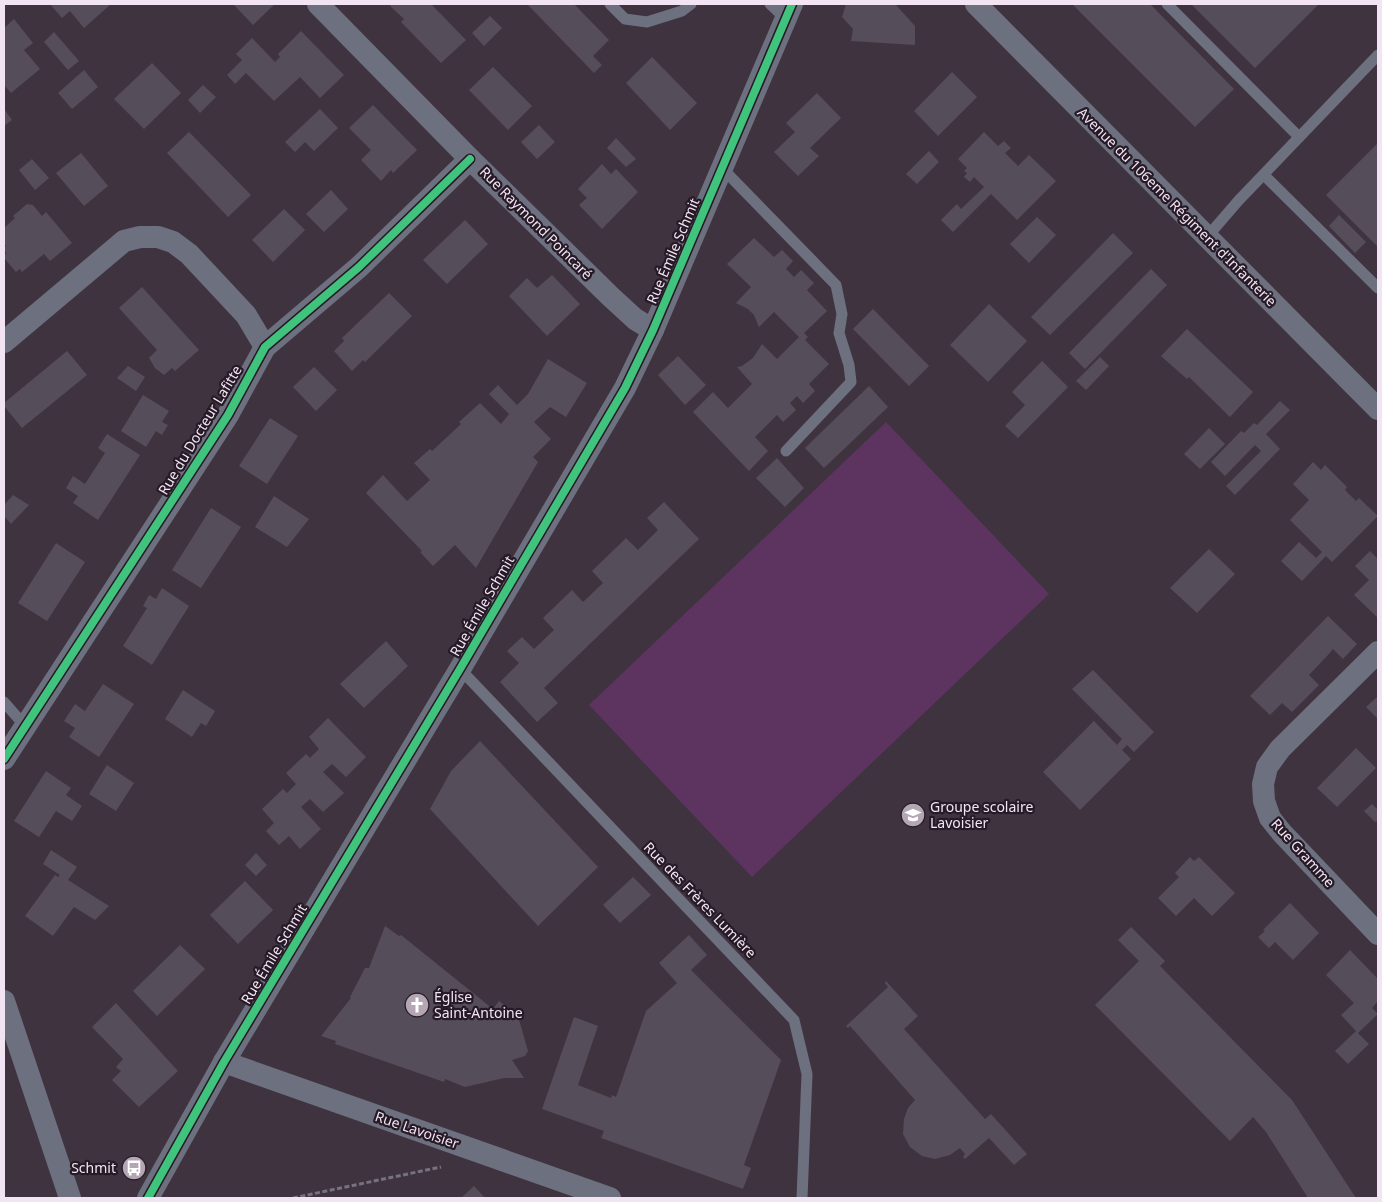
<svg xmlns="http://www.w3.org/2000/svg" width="1382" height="1202" font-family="'Noto Sans',sans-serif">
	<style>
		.green { fill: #5d3360 }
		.building { fill: #554d59 }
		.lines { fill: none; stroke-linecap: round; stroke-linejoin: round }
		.path { stroke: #74737f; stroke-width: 3; stroke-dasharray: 5 2.5; stroke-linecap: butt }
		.lane { stroke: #6c707f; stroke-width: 11 }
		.street { stroke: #6c707f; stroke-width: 22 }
		.cycleway-casing { stroke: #251a25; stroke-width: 11 }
		.cycleway { stroke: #40c37c; stroke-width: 8 }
		.labels { text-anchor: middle; stroke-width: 4.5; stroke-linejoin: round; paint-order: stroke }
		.street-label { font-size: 14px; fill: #f3e4f4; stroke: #251a25 }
		.poi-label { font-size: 14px; fill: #f3e4f4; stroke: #251a25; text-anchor: start }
	</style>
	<rect width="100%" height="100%" fill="#403340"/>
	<polygon class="green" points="886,422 1049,594 752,877 589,705"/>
	<g class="building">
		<polygon points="50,4 111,4 84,28 70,11 62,18"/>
		<polygon points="233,4 275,4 253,25"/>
		<polygon points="392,4 431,4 466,40 441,63 401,22 404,19 390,6"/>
		<polygon points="527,4 574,4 609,40 593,56 602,65 594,73"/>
		<polygon points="846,4 895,4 915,26 915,45 851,41 853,29 842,17"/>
		<polygon points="1072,4 1150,4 1234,89 1195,127"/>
		<polygon points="1191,4 1319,4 1255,68"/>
		<polygon points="490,16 502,28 484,46 472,33"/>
		<polygon points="14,19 33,43 24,50 40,69 11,93 4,85 4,28"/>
		<polygon points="301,31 344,75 320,98 300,77 274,101 246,73 235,84 227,75 242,60 236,54 252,38 275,62 280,57 278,54"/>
		<polygon points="54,32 79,61 68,70 44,42"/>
		<polygon points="652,57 697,103 670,130 626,83"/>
		<polygon points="152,63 181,93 144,129 114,99"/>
		<polygon points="493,67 532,106 508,130 469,90"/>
		<polygon points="84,70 98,87 72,109 58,93"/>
		<polygon points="952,72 977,97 938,136 914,111"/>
		<polygon points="203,85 216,97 200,113 188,100"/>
		<polygon points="817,93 841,118 810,148 819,156 798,176 774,152 795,132 786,123"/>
		<polygon points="373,105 417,150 393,173 391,170 381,181 361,160 371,150 349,128"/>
		<polygon points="4,109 12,120 4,126"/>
		<polygon points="320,109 338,128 314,151 305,142 295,152 285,142"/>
		<polygon points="539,125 555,142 537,159 521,142"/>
		<polygon points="189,132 251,195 228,217 167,153"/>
		<polygon points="984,132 998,146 1004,141 1011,148 1005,153 1018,166 1029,155 1056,181 1017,220 991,194 953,232 941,220 957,204 961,209 984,187 974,177 970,182 964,177 967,173 964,171 967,168 958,159"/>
		<polygon points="616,138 636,159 626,167 607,148"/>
		<polygon points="1378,143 1378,247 1326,195"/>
		<polygon points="929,151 939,162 917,184 906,174"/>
		<polygon points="81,153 108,186 84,206 56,173"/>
		<polygon points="32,159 49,178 35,190 19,170"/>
		<polygon points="602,164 611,174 616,169 638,192 602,229 579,205 587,198 578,189"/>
		<polygon points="331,190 348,209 324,232 306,214"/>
		<polygon points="27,204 33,205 42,216 46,212 72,243 50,261 44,254 22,272 20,269 16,272 4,258 6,253 4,248 6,246 4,243 4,228 15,218 13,216"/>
		<polygon points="284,209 305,230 273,262 252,240"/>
		<polygon points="1339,215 1366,242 1355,253 1329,226"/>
		<polygon points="1037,217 1056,235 1029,263 1010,244"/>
		<polygon points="465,220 488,244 447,284 423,260"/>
		<polygon points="1113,233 1133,253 1050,335 1031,317"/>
		<polygon points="754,238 774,257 782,250 793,261 786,269 794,277 801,270 814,283 807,290 827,311 804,333 808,337 805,340 829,364 809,384 815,391 803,403 797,396 790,403 796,410 783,422 777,415 755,437 768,451 749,471 693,412 713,392 728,408 752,384 737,367 742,366 753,358 762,344 777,359 799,337 774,312 759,327 754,315 748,309 736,303 751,287 727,264"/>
		<polygon points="1151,269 1167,285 1085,369 1069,353"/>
		<polygon points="552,275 580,304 547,336 509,296 527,278 537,288"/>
		<polygon points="142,287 199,350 175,371 172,368 164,375 155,368 149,358 157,350 119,308"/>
		<polygon points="389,293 412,316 365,362 363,360 352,371 334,351 344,341 342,338"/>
		<polygon points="989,304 1027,341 988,382 950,345"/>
		<polygon points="873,309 929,366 909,386 853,329"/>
		<polygon points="1187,329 1253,392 1230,417 1189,377 1187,379 1161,356"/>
		<polygon points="67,351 87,375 22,428 4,406 4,403"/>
		<polygon points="678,356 706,385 685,405 658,375"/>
		<polygon points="1100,357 1109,366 1086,390 1076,381"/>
		<polygon points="548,359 587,383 566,417 550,407 534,422 551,439 533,457 538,462 476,568 455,545 433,566 420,552 422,551 366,493 383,475 407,501 430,480 414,463 430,449 432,451 461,424 459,422 480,403 501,424 509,414 489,394 498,385 517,405 528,394"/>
		<polygon points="1042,361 1068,387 1018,438 1005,426 1025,405 1012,392"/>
		<polygon points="128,366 145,377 136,391 117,378"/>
		<polygon points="314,367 337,390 316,411 293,387"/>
		<polygon points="869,386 888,407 824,468 805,448"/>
		<polygon points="143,395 169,411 162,422 168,425 162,435 156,431 146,447 121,431"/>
		<polygon points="1280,401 1290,410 1266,434 1280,449 1235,495 1226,486 1261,451 1255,445 1225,476 1211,462 1241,431 1244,433 1254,423 1257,425"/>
		<polygon points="270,418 298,436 267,484 239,466"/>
		<polygon points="1209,428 1225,444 1200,469 1184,454"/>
		<polygon points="107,434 140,455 98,520 73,503 78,496 66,488 73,476 85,484 105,453 98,448"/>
		<polygon points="777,458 804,488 785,507 756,478"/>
		<polygon points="1313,462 1321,470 1325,465 1347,487 1345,490 1356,501 1359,498 1378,516 1332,562 1326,556 1302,581 1281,561 1299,542 1316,558 1322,552 1290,520 1309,500 1293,484"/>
		<polygon points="13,495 29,505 11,524 4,516 4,505"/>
		<polygon points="274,496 309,519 287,547 255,527"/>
		<polygon points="664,502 699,539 544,688 558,703 537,722 500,682 519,663 507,651 522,637 534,649 554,630 543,618 572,590 583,602 603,583 592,571 626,538 638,550 658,530 647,518"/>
		<polygon points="211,508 241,527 201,588 172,570"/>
		<polygon points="56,543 85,562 47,621 18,603"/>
		<polygon points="1209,549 1235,574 1197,613 1170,588"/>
		<polygon points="1370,551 1378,559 1378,618 1354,595 1369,580 1355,566"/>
		<polygon points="162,588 189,606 152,665 123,646 147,608 143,606 149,595 156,599"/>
		<polygon points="1328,616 1357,644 1343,659 1333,649 1328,655 1309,675 1319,685 1292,712 1282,703 1270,715 1250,696"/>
		<polygon points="386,641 408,666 364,708 340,684"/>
		<polygon points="1093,670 1154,732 1134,752 1127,745 1122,750 1131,759 1080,810 1043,772 1094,721 1117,745 1122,739 1072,689"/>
		<polygon points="103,684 134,704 99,757 69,737 75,728 64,721 75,704 85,711"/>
		<polygon points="183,690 215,711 206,726 201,723 192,737 165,719"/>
		<polygon points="1377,697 1378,698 1378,719 1366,707"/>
		<polygon points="328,718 366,757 346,777 332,764 323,772 344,793 323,812 310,799 301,807 321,829 300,849 289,836 279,845 266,831 274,823 262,809 283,789 287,793 296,784 286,773 306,754 310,758 319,749 309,737"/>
		<polygon points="480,741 598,867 538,926 430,809 451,771"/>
		<polygon points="1356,748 1376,768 1337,807 1317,788"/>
		<polygon points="107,765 134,783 116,811 89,794"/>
		<polygon points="46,771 71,788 66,795 82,806 72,821 56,811 39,837 14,821"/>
		<polygon points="1372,804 1378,810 1378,821 1375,822 1364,811"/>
		<polygon points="51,850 77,867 68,880 109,906 95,920 74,907 53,936 25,916 55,875 58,877 60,875 43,864"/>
		<polygon points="256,853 267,865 256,876 245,865"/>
		<polygon points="1190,857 1194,861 1199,857 1235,893 1212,916 1194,898 1176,916 1158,898 1179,877 1175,873"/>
		<polygon points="633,877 651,895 620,923 603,905"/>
		<polygon points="245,881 273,910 238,944 210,915"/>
		<polygon points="1290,903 1319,933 1293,960 1275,942 1269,948 1258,937 1265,931 1263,930"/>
		<polygon points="385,926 399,936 401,935 493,1009 499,1001 518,1016 528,1051 525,1056 512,1060 524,1078 504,1078 465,1087 445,1079 444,1082 335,1044 336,1041 321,1036 351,998 350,997 365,968 369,968"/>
		<polygon points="1131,927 1165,961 1160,966 1292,1100 1356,1198 1308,1198 1266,1132 1253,1117 1230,1141 1095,1005 1139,961 1118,940"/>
		<polygon points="689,935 707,955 691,970 781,1060 744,1165 751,1168 743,1189 601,1138 604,1131 542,1109 574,1017 598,1026 578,1085 611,1098 612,1095 616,1097 646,1011 677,983 659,963"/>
		<polygon points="180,945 205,969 157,1016 133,991"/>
		<polygon points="1350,950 1378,979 1378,1001 1372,1008 1378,1014 1358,1033 1369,1044 1348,1064 1335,1051 1356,1031 1341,1015 1354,1003 1326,975"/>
		<polygon points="886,981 918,1016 904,1029 985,1119 991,1114 1027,1154 1014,1165 989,1138 965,1159 963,1157 965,1154 960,1148 950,1155 935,1159 922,1156 910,1147 903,1134 904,1119 908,1108 915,1100 850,1026 848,1028 846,1026 888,987 885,983"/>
		<polygon points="116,1003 178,1071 139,1107 112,1080 121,1071 116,1067 123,1059 92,1027"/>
		<polygon points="474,1186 485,1198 461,1198"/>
	</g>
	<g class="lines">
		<polyline class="path" points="293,1198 441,1167"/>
		<g class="lane">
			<polyline points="610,4 625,19 647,22 682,11 691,4"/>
			<polyline points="770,4 786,19"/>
			<polyline points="1167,4 1299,137"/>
			<polyline points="722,168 836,285 842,314 839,333 849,365 851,382 786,451"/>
			<polyline points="1264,175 1378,288"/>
			<polyline points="1207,237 1239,200 1378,55"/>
			<polyline points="460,669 794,1020 807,1074 802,1198"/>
			<polyline points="4,702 25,726"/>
		</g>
		<g class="street">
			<polyline points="318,4 470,159 611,297 635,319 653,330"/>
			<polyline points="976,4 1378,409"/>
			<polyline points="4,342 124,241 140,237 158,237 173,242 189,254 246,315 265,347"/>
			<polyline points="1378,652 1280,749 1267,767 1263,784 1264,801 1270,818 1282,833 1378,934"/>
			<polyline points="4,759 228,415 265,347 359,267 470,159"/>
			<polyline points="4,1001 70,1198"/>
			<polyline points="224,1062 610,1198"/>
			<polyline points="148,1198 224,1062 460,669 625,388 653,330 792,4"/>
		</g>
		<g class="cycleway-casing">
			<g id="cycleway">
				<polyline points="4,759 228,415 265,347 359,267 470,159"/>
				<polyline points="148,1198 224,1062 460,669 625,388 653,330 792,4"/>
			</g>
		</g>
		<use href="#cycleway" class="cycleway"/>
	</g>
	<defs>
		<g id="school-disc" transform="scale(1.25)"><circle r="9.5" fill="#b4a6b5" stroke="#251a25"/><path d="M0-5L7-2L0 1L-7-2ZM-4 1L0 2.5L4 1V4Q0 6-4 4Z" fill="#fff"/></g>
		<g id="church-disc" transform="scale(1.25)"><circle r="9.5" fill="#b4a6b5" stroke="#251a25"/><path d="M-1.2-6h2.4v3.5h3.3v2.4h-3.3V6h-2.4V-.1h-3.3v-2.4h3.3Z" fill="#fff"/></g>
		<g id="bus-disc" transform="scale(1.25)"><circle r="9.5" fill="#b4a6b5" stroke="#251a25"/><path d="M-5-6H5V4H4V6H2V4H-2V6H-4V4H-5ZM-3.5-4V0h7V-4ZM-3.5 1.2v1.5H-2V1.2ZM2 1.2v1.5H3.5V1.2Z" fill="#fff"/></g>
	</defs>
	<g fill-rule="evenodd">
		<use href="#school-disc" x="913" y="815"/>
		<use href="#church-disc" x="417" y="1005"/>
		<use href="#bus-disc" x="134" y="1168"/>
	</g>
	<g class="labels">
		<g class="street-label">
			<text transform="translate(1177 207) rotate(45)" y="5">Avenue du 106eme Régiment d'Infanterie</text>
			<text transform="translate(536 223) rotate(45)" y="5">Rue Raymond Poincaré</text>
			<text transform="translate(673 251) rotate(-67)" y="5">Rue Émile Schmit</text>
			<text transform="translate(200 430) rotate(-59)" y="5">Rue du Docteur Lafitte</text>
			<text transform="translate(482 606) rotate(-60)" y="5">Rue Émile Schmit</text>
			<text transform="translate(1303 853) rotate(48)" y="5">Rue Gramme</text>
			<text transform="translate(700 900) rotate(46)" y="5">Rue des Frères Lumière</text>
			<text transform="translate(274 954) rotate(-59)" y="5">Rue Émile Schmit</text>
			<text transform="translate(417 1130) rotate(19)" y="5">Rue Lavoisier</text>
		</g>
		<g class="poi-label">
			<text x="930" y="812">Groupe scolaire<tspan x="930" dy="16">Lavoisier</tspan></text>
			<text x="434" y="1002">Église<tspan x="434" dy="16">Saint-Antoine</tspan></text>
			<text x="116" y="1173" text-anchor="end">Schmit</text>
		</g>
	</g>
	<rect width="1382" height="1202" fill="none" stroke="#f3e4f4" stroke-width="10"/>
</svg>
